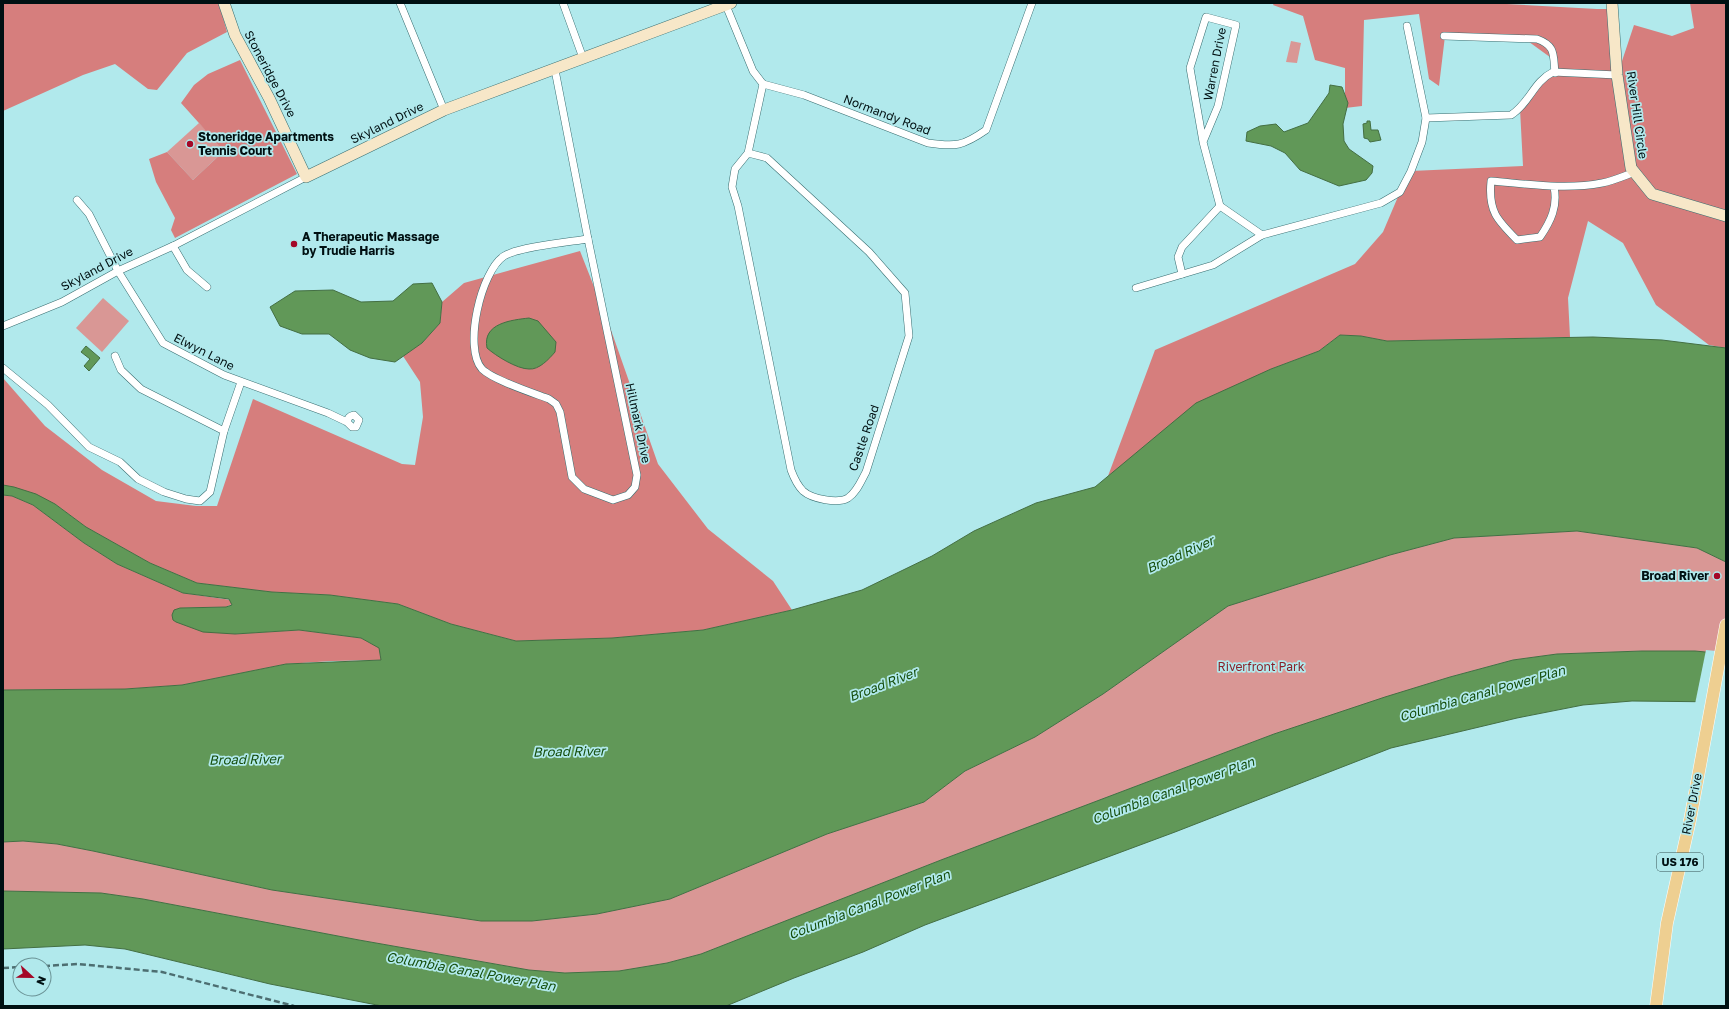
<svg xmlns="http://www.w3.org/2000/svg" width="1729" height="1009" font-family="'Golos Text',sans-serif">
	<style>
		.green { fill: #d99795 }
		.forest { fill: #d67e7d }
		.water { fill: #619858; stroke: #446f43 }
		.pier { fill: #b1e9ec }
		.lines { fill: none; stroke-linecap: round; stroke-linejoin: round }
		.street-casing { stroke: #386e71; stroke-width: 8 }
		.secondary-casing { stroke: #386e71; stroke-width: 12 }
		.primary-casing { stroke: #fff; stroke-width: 13 }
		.street { stroke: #fff; stroke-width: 7 }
		.secondary { stroke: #f7e7c8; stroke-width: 11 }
		.primary { stroke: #eecf91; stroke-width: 12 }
		.rail { stroke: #4d6e71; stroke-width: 2.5; stroke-dasharray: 6 3; stroke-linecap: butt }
		.poi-dot { fill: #a40727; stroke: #b1e9ec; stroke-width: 1.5 }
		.labels { text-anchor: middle; stroke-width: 3.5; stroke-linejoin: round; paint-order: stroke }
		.shield { fill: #b1e9ec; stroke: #355153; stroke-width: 1 }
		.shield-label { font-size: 11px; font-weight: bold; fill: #001012 }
		.street-label { font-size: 12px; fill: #001012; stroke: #b1e9ec }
		.poi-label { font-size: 12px; font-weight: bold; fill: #001012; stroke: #b1e9ec; text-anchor: start }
		.park-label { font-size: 12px; fill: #892029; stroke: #b1e9ec }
		.water-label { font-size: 13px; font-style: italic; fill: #154d0b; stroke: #b1e9ec }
	</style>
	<rect width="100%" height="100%" fill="#b1e9ec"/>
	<g class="green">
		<polygon points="1291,41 1301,43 1297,63 1286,62"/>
		<polygon points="199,123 225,150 193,180 167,152"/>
		<polygon points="103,298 129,321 102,352 76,328"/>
		<polygon points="1577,531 1697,548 1726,562 1726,654 1642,651 1557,654 1513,660 1450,677 1274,734 941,860 701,954 667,963 619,971 565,973 529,970 359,940 143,899 101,893 3,891 3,842 23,841 57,844 93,851 272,890 481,921 532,921 597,914 670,899 827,834 924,802 965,771 1035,737 1103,694 1228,606 1390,555 1454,538"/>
	</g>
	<g class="forest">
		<polygon points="3,3 219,3 227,32 187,53 157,90 148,89 115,64 83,75 3,111"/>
		<polygon points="1274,3 1488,3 1597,9 1613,9 1618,73 1634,25 1672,36 1694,28 1690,3 1726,3 1726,348 1709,345 1656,305 1623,243 1588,221 1568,298 1570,337 1387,341 1361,336 1340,335 1319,351 1271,369 1108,476 1155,350 1355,264 1383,232 1400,192 1411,171 1523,166 1520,109 1553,72 1554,60 1525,39 1445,36 1439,86 1429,79 1419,14 1364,20 1362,106 1345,108 1345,68 1315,60 1303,16 1273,5"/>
		<polygon points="240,60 297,174 175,238 171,230 175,218 156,182 149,159 167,152 193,180 224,151 181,103 194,85 208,74"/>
		<polygon points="580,251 611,330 658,464 708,529 773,581 792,610 703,630 612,638 516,641 451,624 398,604 330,595 272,592 197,583 150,563 86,527 55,504 3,485 3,378 45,426 102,470 156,501 196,506 217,506 253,399 402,464 415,465 423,417 420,382 403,356 422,343 440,323 442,302 464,283"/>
		<polygon points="3,495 12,496 33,505 84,543 117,564 183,593 231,600 232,604 226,607 180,608 235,634 299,630 361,638 380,648 381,660 332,661 286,664 182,685 125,689 3,690"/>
	</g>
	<g class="water">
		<polygon points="1330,85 1342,87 1348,103 1343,124 1344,141 1349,149 1373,166 1372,173 1366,180 1339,186 1300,170 1285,153 1271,146 1246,141 1247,132 1260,126 1276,124 1284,132 1308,123 1329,93"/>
		<polygon points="1367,121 1370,121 1371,130 1378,130 1381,140 1370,142 1368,139 1364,138 1363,124 1367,123"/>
		<polygon points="432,283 442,302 440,323 422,343 395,362 370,358 350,350 329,334 302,334 280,326 270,307 295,291 333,290 361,302 393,301 413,284"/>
		<path d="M529,318L538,321L556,342L555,352C549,359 539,370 529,369C517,369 496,356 487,348C482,323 512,320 529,318Z"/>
		<polygon points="1340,335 1361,336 1387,341 1593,337 1662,340 1726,348 1726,562 1697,548 1577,531 1454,538 1390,555 1228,606 1103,694 1035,737 965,771 924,802 827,834 670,899 597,914 532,921 481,921 272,890 93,851 57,844 23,841 3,842 3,690 125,689 182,685 286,664 381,660 379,648 361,638 299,630 235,634 203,632 176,622 173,620 172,615 174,610 180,608 226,607 232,605 229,599 183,593 117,564 84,543 33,505 12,496 3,495 3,485 14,487 36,494 55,504 86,527 150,563 197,583 272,592 330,595 398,604 451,624 516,641 612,638 703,630 792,610 862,590 932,556 974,531 1036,503 1095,487 1196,403 1271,369 1319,351"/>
		<polygon points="86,346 100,358 89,371 84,366 90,359 81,352"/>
		<polygon points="1642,651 1695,651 1726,654 1726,702 1632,701 1583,705 1517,718 1391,748 1175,832 925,925 863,952 794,978 726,1006 382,1006 270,984 125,949 85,945 3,949 3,891 101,893 143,899 359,940 529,970 565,973 619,971 667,963 701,954 941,860 1274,734 1385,697 1450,677 1513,660 1557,654"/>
	</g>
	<polygon class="pier" points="1706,650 1726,652 1726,704 1695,704"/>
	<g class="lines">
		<g class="street-casing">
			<g id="street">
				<polyline points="400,3 444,110"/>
				<polyline points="563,3 583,58"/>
				<path d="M725,3L753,71L763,84L748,153L735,169L732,187L738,206L791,470C794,478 797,485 803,491C812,499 838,504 848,498C857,492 861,481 866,472L909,336L905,293L869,252L767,158L748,153"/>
				<path d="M1444,36L1537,39C1556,46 1553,54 1555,73"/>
				<polyline points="555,70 588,239"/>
				<path d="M763,84L804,95L928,143C956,147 963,146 986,130L1032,3"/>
				<path d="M1426,118L1511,115C1530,103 1533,82 1553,72L1617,75"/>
				<polyline points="1203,142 1190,68 1206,17 1236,25 1218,106 1203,142 1220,206 1262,235"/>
				<path d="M1554,187C1558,206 1551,221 1540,237L1517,240C1497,220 1488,211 1491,181C1528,184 1566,190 1602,183C1613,181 1624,176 1635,172"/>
				<path d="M77,200L89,214L118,271L163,343L224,375L328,413L347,422L352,427H356L359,420L354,415C349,416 348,418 347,422"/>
				<path d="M588,239L637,475L635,487L628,495L613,500L584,489L572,477L560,412L556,404L549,399C533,393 493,380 482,369C463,348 481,271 504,256C518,247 569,242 588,239Z"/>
				<polyline points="173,246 187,270 207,287"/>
				<polyline points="1182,274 1178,257 1182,247 1220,206"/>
				<polyline points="1136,288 1213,265 1262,235 1381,203 1400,192 1411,171 1422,142 1426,118 1407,26"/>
				<polyline points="3,326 62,302 118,271 173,246 306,177"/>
				<polyline points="3,368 48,405 89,447 120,462 138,479 164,492 186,499 200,501 210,492 224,431 141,389 121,370 115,356"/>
				<polyline points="224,431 241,382"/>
			</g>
		</g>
		<g class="secondary-casing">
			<g id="secondary">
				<polyline points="224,3 235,35 269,98 306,177 444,110 731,3"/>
				<polyline points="1612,3 1617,75 1631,168 1652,194 1726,216"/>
			</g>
		</g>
		<g class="primary-casing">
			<polyline id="primary" points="1656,1006 1667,923 1690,820 1726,625"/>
		</g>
		<use href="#street" class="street"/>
		<use href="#secondary" class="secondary"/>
		<use href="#primary" class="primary"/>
		<g class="rail">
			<polyline points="44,966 78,964 162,972 294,1006"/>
			<polyline points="3,968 20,967"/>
		</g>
	</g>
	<g class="poi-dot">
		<circle cx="190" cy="144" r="4"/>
		<circle cx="294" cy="244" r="4"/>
		<circle cx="1717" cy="576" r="4"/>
	</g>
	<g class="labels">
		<rect class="shield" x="1657" y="853" width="46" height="18" rx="3"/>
		<g class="shield-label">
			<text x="1680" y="866">US 176</text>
		</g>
		<g class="street-label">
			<text transform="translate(1215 64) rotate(-79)" y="4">Warren Drive</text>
			<text transform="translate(270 74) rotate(62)" y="4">Stoneridge Drive</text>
			<text transform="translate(887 115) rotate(21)" y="4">Normandy Road</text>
			<text transform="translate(1637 115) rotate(82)" y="4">River Hill Circle</text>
			<text transform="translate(387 123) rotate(-26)" y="4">Skyland Drive</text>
			<text transform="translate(97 269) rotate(-28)" y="4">Skyland Drive</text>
			<text transform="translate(204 352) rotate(27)" y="4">Elwyn Lane</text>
			<text transform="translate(638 423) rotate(78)" y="4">Hillmark Drive</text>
			<text transform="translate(864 438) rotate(-71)" y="4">Castle Road</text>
			<text transform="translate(1692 804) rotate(-79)" y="4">River Drive</text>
		</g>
		<g class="poi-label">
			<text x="198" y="141">Stoneridge Apartments<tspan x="198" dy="14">Tennis Court</tspan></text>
			<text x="302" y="241">A Therapeutic Massage<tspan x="302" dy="14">by Trudie Harris</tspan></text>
			<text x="1709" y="580" text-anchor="end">Broad River</text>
		</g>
		<g class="park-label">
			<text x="1261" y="671">Riverfront Park</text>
		</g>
		<g class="water-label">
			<text transform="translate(1180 554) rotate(-24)" y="5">Broad River</text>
			<text transform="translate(883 684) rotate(-21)" y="5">Broad River</text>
			<text transform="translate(1482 693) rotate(-16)" y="5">Columbia Canal Power Plan</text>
			<text transform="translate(569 751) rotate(-1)" y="5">Broad River</text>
			<text transform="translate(245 759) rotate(-1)" y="5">Broad River</text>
			<text transform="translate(1173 790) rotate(-20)" y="5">Columbia Canal Power Plan</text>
			<text transform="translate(869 904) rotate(-21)" y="5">Columbia Canal Power Plan</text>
			<text transform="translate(471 971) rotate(10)" y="5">Columbia Canal Power Plan</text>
		</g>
	</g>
	<rect width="1729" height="1009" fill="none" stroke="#001012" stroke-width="8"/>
	<g transform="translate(32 977) rotate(112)"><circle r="19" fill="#b1e9ec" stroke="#6a9295"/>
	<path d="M0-3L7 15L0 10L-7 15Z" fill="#a40727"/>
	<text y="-6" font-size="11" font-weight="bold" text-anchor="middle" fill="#001012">N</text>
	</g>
</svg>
